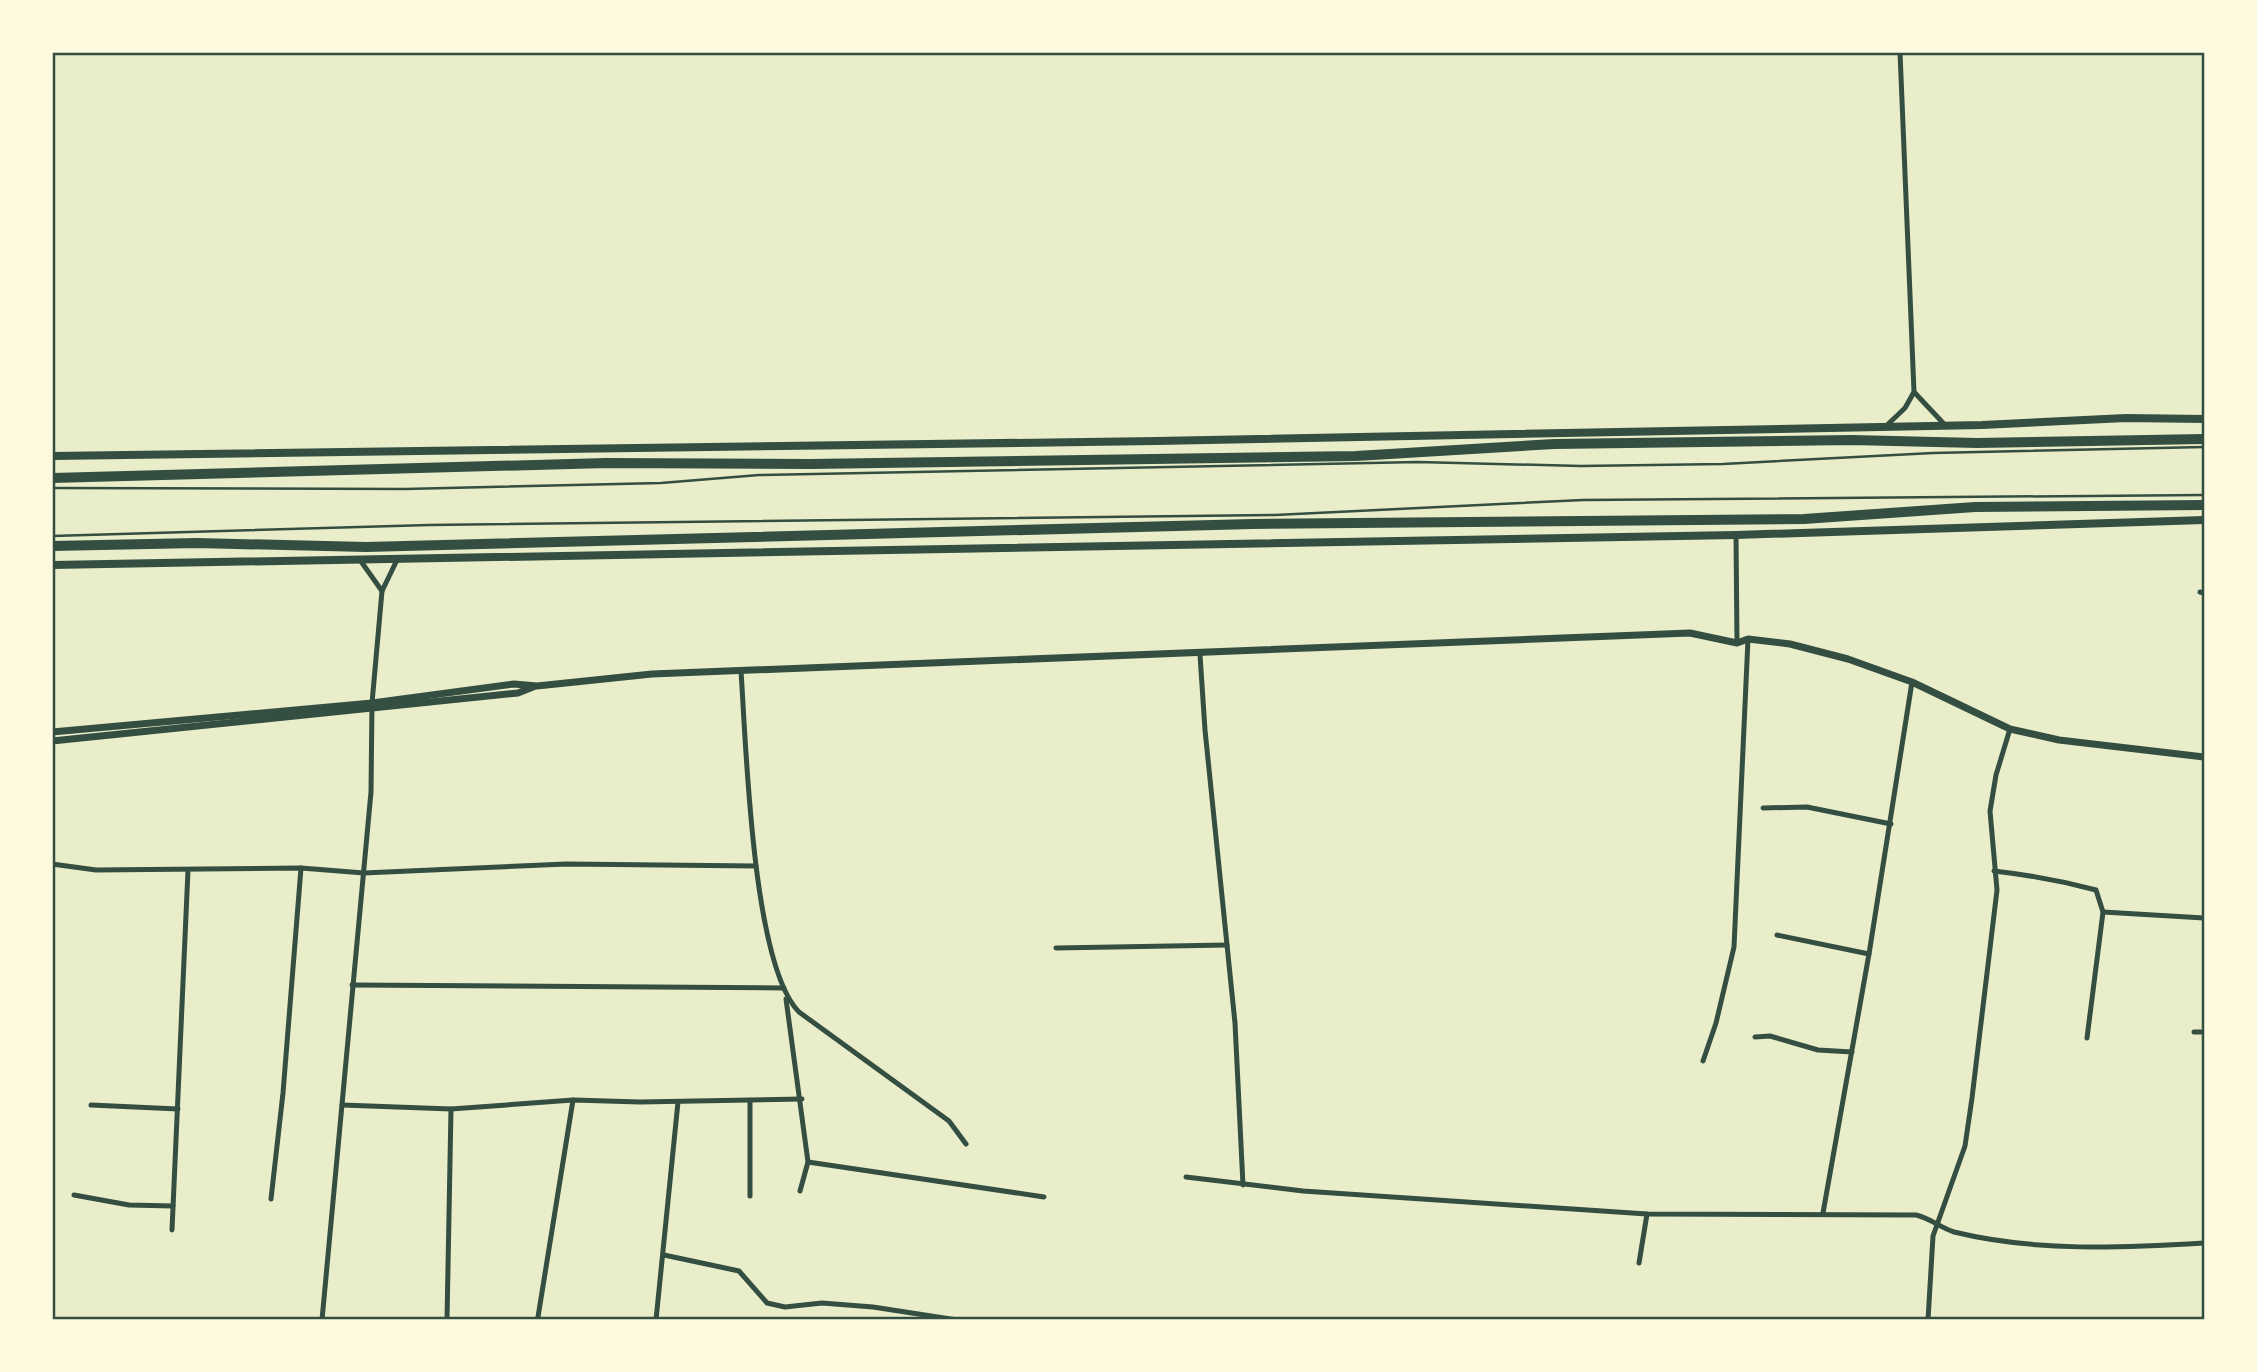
<svg xmlns="http://www.w3.org/2000/svg" width="2257" height="1372" font-family="'Exo 2',sans-serif">
	<style>
		.lines { fill: none; stroke-linecap: round; stroke-linejoin: round }
		.service { stroke: #344e41; stroke-width: 2.5 }
		.minor { stroke: #344e41; stroke-width: 5 }
		.secondary { stroke: #344e41; stroke-width: 7 }
		.primary { stroke: #344e41; stroke-width: 8 }
		.motorway { stroke: #344e41; stroke-width: 10 }
		.neatline { fill: none; stroke: #344e41; stroke-width: 2.5 }
	</style>
	<rect width="100%" height="100%" fill="#e9edc9"/>
	<g class="lines">
		<g class="service">
			<polyline points="52,488 405,489 661,483 759,475 1418,462 1581,466 1723,464 1933,453 2204,447"/>
			<polyline points="52,536 429,525 1275,515 1583,500 2204,495"/>
		</g>
		<g class="minor">
			<polyline points="1914,392 1945,425"/>
			<polyline points="1885,427 1905,408 1914,392 1900,52"/>
			<polyline points="1736,535 1737,643"/>
			<polyline points="360,560 382,591"/>
			<polyline points="2200,592 2204,593"/>
			<polyline points="1200,655 1205,730 1235,1023 1243,1185"/>
			<path d="M741,671C746,743 752,965 799,1012L949,1121L966,1144"/>
			<polyline points="1763,808 1807,807 1891,824"/>
			<polyline points="52,864 96,870 301,868 364,873 566,864 756,866"/>
			<path d="M1994,871C2029,875 2062,881 2096,890L2103,912L2087,1038"/>
			<polyline points="2103,912 2204,918"/>
			<polyline points="1777,935 1869,954"/>
			<polyline points="1056,948 1227,945"/>
			<polyline points="352,985 784,988"/>
			<polyline points="786,999 808,1162 800,1191"/>
			<polyline points="2194,1032 2204,1032"/>
			<polyline points="1755,1037 1770,1036 1818,1050 1852,1052"/>
			<polyline points="1703,1061 1716,1023 1734,947 1748,639"/>
			<polyline points="91,1105 178,1109"/>
			<polyline points="342,1105 451,1109 573,1100 640,1102 802,1099"/>
			<polyline points="808,1162 1044,1197"/>
			<path d="M1186,1177L1303,1191L1647,1214L1916,1215C1930,1218 1941,1228 1954,1232C2036,1252 2122,1248 2204,1243"/>
			<polyline points="74,1195 129,1205 173,1206"/>
			<polyline points="750,1196 750,1102"/>
			<polyline points="271,1199 283,1093 301,868"/>
			<polyline points="1823,1213 1869,954 1912,682"/>
			<polyline points="172,1230 188,870"/>
			<polyline points="664,1255 739,1271 767,1303 785,1307 822,1303 873,1307 957,1320"/>
			<polyline points="1639,1263 1647,1214"/>
			<polyline points="538,1317 573,1100"/>
			<polyline points="322,1320 371,792 372,703 382,591 397,560"/>
			<polyline points="447,1320 451,1109"/>
			<polyline points="656,1320 678,1102"/>
			<polyline points="1928,1320 1933,1236 1965,1146 1972,1098 1997,890 1990,811 1996,775 2010,729"/>
		</g>
		<g class="secondary">
			<polyline points="52,732 372,703 514,684 537,686 652,674 1690,633 1737,643 1748,639 1790,644 1848,659 1912,682 2010,729 2059,740 2204,757"/>
			<polyline points="52,741 518,693 533,687"/>
		</g>
		<g class="primary">
			<polyline points="52,456 1156,441 1982,425 2126,418 2204,419"/>
			<polyline points="52,565 1736,535 2204,520"/>
		</g>
		<g class="motorway">
			<polyline points="52,478 606,463 810,464 1356,456 1554,444 1852,440 1977,443 2204,439"/>
			<polyline points="52,546 197,543 366,547 1252,524 1804,519 1975,507 2204,505"/>
		</g>
	</g>
	<rect width="2257" height="1372" fill="none" stroke="#fefae0" stroke-width="108"/>
	<rect x="54" y="54" width="2149" height="1264" class="neatline"/>
</svg>
